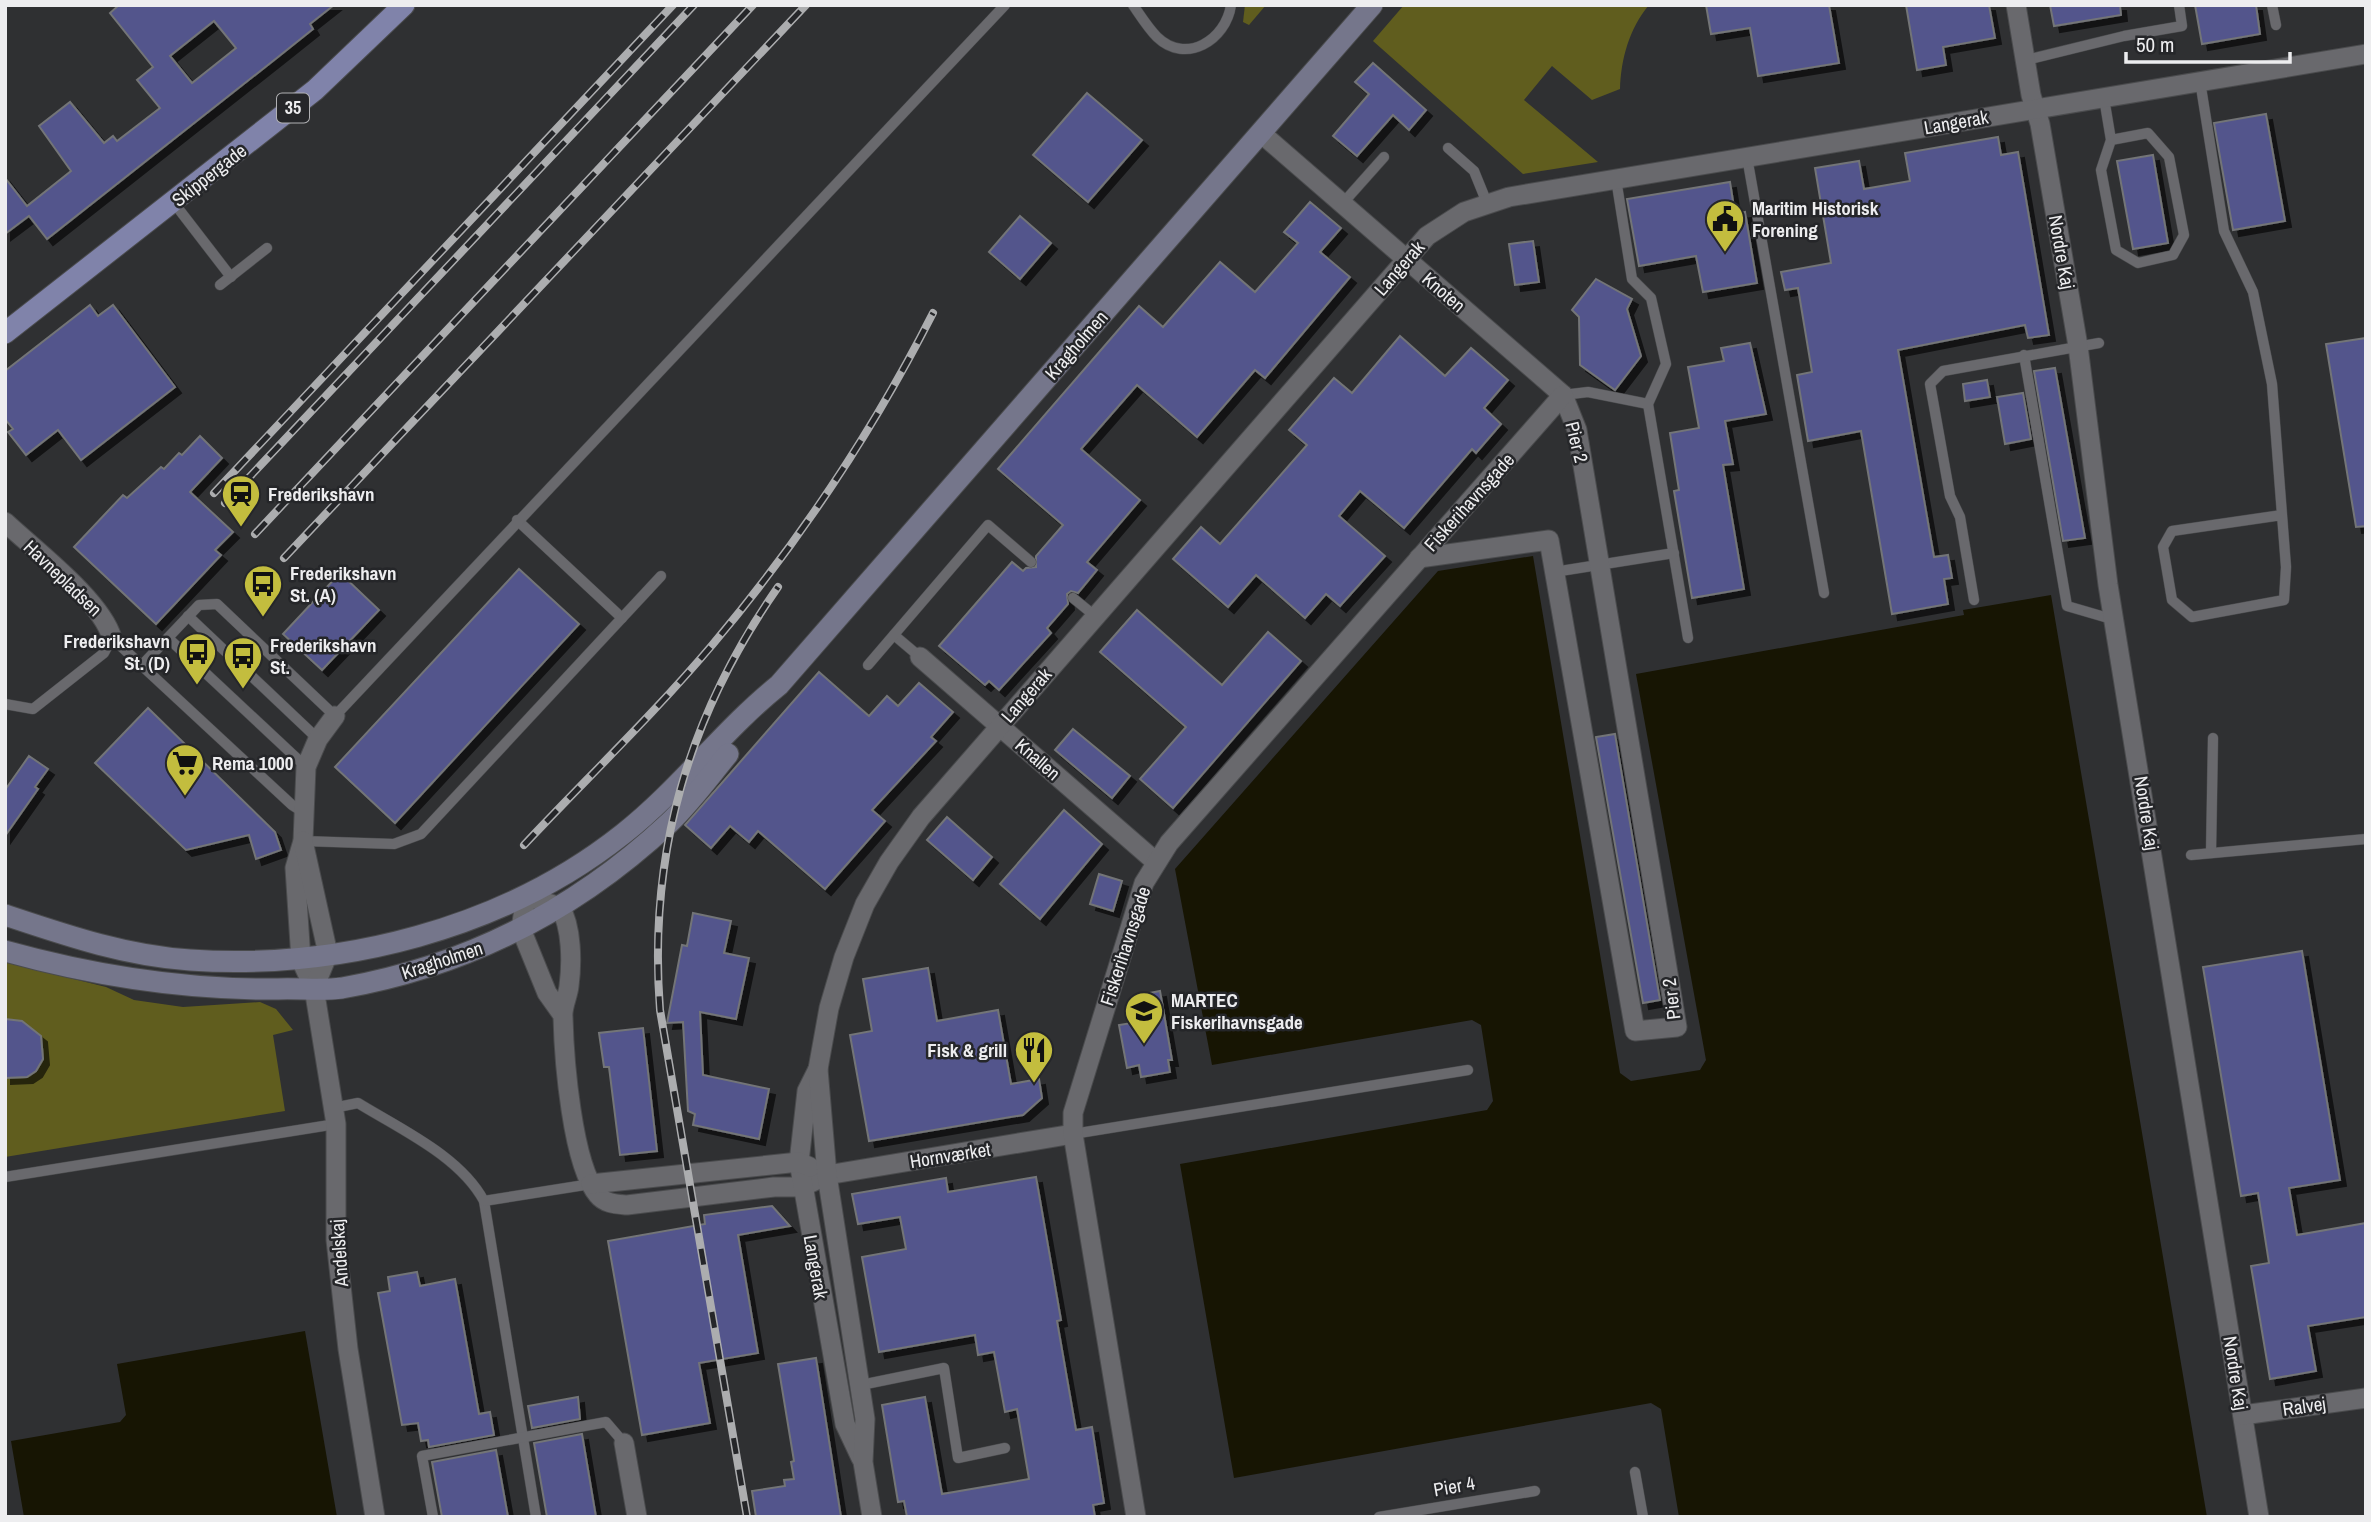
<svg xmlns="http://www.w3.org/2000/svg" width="2371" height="1522" font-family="'Archivo Narrow',sans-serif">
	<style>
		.green { fill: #605d1e }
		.water { fill: #171503 }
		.building { fill: #52558c; stroke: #737477; stroke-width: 2; fill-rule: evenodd; filter: url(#shadow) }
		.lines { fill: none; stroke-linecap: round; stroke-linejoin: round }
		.lane-casing { stroke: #4a4b4d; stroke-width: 11 }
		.street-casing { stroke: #4a4b4d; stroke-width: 21 }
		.secondary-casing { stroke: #4a4b4d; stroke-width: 23 }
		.primary-casing { stroke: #4a4b4d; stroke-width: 23 }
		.lane { stroke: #69696d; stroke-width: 10 }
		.street { stroke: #69696d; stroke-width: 19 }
		.secondary { stroke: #75768b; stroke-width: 21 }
		.primary { stroke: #8083aa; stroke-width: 21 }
		.rail-casing { stroke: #acadaf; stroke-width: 8 }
		.rail { stroke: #252629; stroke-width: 5; stroke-dasharray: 16; stroke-linecap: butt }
		.labels { text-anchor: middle; stroke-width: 5; stroke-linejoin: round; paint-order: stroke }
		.shield { fill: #252629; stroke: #b1b1b4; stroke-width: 2 }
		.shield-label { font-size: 18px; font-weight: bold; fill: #ededef }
		.street-label { font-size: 19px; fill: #ededef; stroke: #252629 }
		.poi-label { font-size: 19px; font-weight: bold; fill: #ededef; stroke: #252629; text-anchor: start }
	</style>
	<defs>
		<filter id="shadow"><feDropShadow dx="6" dy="6" stdDeviation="0" flood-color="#0009"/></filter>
	</defs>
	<rect width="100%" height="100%" fill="#2f3032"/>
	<g class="green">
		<polygon points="1245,5 1266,5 1249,25 1243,22"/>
		<path d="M1404,5H1649C1629,29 1621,59 1620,89L1592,100L1552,66L1524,100L1598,162L1523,174L1373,41Z"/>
		<polygon points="5,962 106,987 134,1000 183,1007 260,1002 276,1009 293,1030 273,1035 285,1111 5,1157"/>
	</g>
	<g class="water">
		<polygon points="1533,556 1620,1073 1631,1081 1700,1070 1706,1060 1636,674 1964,615 1963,610 2051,595 2207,1517 1679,1517 1661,1409 1651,1403 1234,1478 1180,1164 1487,1110 1493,1101 1481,1025 1472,1020 1212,1065 1175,869 1438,571"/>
		<polygon points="305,1331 337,1517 24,1517 11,1441 120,1422 126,1415 117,1364"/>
	</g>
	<g class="building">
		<path d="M119,5H334L310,24L313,29L278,57L47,239L29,216L5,234V178L27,206L71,171L39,126L70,102L104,143L113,136L117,141L160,108L137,80L153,67L110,13ZM214,21L236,48L192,83L170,56Z"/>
		<polygon points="1706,5 1829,5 1839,63 1758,76 1750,28 1711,34"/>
		<polygon points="1906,5 1989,5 1995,38 1943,47 1946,65 1917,70"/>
		<polygon points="2050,5 2120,5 2121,15 2054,26"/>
		<polygon points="2195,5 2256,5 2260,34 2202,44"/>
		<polygon points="1373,63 1426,110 1409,130 1393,115 1357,156 1333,136 1369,94 1355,82"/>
		<polygon points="1087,93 1142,140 1088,202 1033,155"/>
		<polygon points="2266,114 2285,221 2233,230 2214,123"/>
		<polygon points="1998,137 2001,155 2018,152 2049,335 2028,338 2025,325 1898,350 1934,557 1948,555 1952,578 1944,579 1948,604 1892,614 1861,431 1808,441 1797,375 1812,372 1798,288 1785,290 1781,272 1831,263 1815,168 1859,161 1864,189 1910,181 1905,153"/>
		<polygon points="2153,155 2168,243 2133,249 2117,161"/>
		<polygon points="1730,182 1735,214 1745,212 1757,283 1703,292 1696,256 1639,266 1627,199"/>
		<polygon points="1310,202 1341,228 1320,252 1350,277 1265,378 1255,370 1197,437 1137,385 1081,449 1140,500 1087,562 1097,570 1078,593 1071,591 1067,594 1068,604 1047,628 1051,633 999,690 989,681 985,685 939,646 1012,562 1023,571 1026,568 1036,567 1036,556 1063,525 998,469 1139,306 1163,327 1220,262 1255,292 1298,243 1284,232"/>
		<polygon points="1020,216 1051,243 1020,279 989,252"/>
		<polygon points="1533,241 1539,282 1515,285 1509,244"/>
		<polygon points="1596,279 1632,299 1627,309 1641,356 1615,390 1580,365 1579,317 1572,310"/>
		<polygon points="90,305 98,316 113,305 175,387 81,460 58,430 26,455 8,432 13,429 5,419 5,371"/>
		<polygon points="1400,336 1445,376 1471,348 1508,380 1484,408 1501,424 1476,453 1472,449 1404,528 1360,491 1339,516 1385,556 1340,606 1326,594 1305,618 1256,575 1228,607 1173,559 1201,527 1220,544 1307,445 1289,430 1334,378 1352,393"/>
		<polygon points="2366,338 2366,526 2356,527 2326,344"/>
		<polygon points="1750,343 1766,414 1725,421 1733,464 1723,465 1744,589 1692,598 1674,491 1679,490 1670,433 1699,428 1688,367 1724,361 1721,348"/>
		<polygon points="2055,368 2085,538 2063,541 2034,371"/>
		<polygon points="1987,380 1990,397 1965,401 1963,384"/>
		<polygon points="2023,393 2031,439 2005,444 1997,397"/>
		<polygon points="200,436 222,458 190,492 233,532 215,550 221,555 156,624 74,547 123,495 127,498 161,467 164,469 179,453 182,455"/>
		<polygon points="519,569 579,624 395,823 335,767"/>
		<polygon points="340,573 379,610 322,670 283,634"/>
		<polygon points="1137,610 1222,685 1268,632 1301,661 1173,808 1140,779 1186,727 1100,652"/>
		<polygon points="819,672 869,716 887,696 898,706 919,683 953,712 931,737 936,741 872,810 885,821 825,889 758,831 749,842 730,826 711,848 685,825"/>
		<polygon points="148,708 275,832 281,850 256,859 249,835 186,850 95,763"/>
		<polygon points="1073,729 1130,776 1112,798 1055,750"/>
		<polygon points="1615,734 1660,1000 1643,1003 1596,737"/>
		<polygon points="29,756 48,769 35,787 38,789 5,836 5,790"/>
		<polygon points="1064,810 1102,844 1040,919 1000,884"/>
		<polygon points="947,817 992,857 973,880 927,840"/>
		<polygon points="1099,874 1122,881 1113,911 1090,904"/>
		<polygon points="693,913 731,921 724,953 749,958 736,1019 700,1012 703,1075 769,1089 759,1139 693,1125 695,1114 688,1111 683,1022 667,1023 682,945 687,946"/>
		<polygon points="2302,951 2340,1180 2289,1188 2297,1235 2366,1223 2366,1317 2308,1326 2316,1371 2270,1379 2251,1266 2269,1263 2258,1193 2241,1196 2203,967"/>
		<polygon points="928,968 937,1021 998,1010 1011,1084 1039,1079 1042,1098 1023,1115 869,1141 850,1035 872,1031 863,979"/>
		<polygon points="1160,991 1172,1060 1168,1060 1170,1072 1141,1077 1139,1065 1127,1068 1119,1025 1138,1022 1134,996"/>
		<polygon points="5,1019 22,1021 41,1036 43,1059 36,1071 27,1077 5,1078"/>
		<polygon points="643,1028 657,1151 620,1155 609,1067 604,1067 599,1033"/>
		<polygon points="1036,1177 1061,1320 1057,1321 1076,1430 1092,1427 1104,1503 1093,1505 1095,1517 907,1517 904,1501 898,1502 882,1405 925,1397 942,1494 1029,1479 1017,1409 1005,1412 994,1352 978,1355 975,1335 879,1352 862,1257 906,1249 900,1217 858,1224 852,1194 946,1178 948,1192"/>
		<polygon points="772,1206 790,1226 738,1235 758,1353 699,1363 710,1423 642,1435 608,1241 705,1224 704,1215"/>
		<polygon points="417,1272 420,1286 455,1279 479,1414 490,1412 494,1435 429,1447 428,1440 421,1441 418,1423 402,1425 378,1293 390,1291 388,1277"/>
		<polygon points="816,1358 841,1517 756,1517 752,1491 785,1486 784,1480 794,1479 791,1462 794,1461 778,1364"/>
		<polygon points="578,1397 580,1419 532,1428 528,1406"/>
		<polygon points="582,1434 596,1517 547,1517 534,1443"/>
		<polygon points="496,1450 508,1517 442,1517 432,1462"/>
	</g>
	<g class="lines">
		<g class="lane-casing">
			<g id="lane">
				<path d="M1133,5C1140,15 1148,28 1157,37C1186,65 1226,40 1231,5"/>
				<polyline points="2272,5 2276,25"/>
				<polyline points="2026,60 2124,36 2182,26 2179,5"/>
				<polyline points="2200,81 2224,231 2253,292 2272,384 2286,567 2284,600 2192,617 2172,600 2163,547 2172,531 2282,515"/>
				<polyline points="2104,98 2111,140 2101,170 2116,250 2138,263 2173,255 2184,235 2169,157 2148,133 2111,140"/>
				<polyline points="1448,148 1474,171 1487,203"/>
				<polyline points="1747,157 1824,593"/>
				<polyline points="1616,179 1632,279 1651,298 1666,364 1648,404 1688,638"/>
				<polyline points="174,203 231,277"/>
				<polyline points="1343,203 1384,157"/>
				<polyline points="220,285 267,248"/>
				<polyline points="2024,355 2067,606 2115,620"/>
				<polyline points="1563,395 1588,392 1648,404"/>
				<polyline points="517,520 622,618"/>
				<polyline points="1554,572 1674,553"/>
				<polyline points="1073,598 1095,616"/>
				<polyline points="1974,600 1960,517 1950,496 1930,384 1943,371 2099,343"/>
				<polyline points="188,616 318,739"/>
				<polyline points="894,635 920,657"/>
				<polyline points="168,638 306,767"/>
				<polyline points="143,664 199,605 217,604 335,716 1005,5"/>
				<polyline points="868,665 988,525 1031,562"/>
				<polyline points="5,704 33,709 104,653 112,638 292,805 303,812"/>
				<polyline points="303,841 394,844 421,834 661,576"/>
				<polyline points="2211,853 2213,738"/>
				<polyline points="2191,855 2366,839"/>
				<path d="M333,1108L358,1103C400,1129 460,1156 484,1201L536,1517"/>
				<polyline points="1073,1134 1468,1070"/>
				<polyline points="5,1177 336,1124"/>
				<polyline points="484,1201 591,1184"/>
				<polyline points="861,1385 944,1368 958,1458 1005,1448"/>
				<polyline points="1635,1472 1643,1517"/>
				<polyline points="433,1517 422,1456 606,1422 624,1443"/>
				<polyline points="1379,1517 1535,1491"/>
			</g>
		</g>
		<g class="street-casing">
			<g id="street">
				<polyline points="2016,5 2031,95 2040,124 2078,346 2108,585 2259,1517"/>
				<polyline points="1262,134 1563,395 1577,430 1677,1027 1635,1031 1549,540 1419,558"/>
				<path d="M5,522C36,551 101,600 112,638"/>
				<polyline points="920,657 1156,862"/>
				<polyline points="335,716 318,739 306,767 303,841 295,868 301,960 314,988 336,1124 336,1240 348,1349 375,1517"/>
				<polyline points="303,841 328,954 314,988"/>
				<path d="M562,1014L547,993L521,929L526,896L560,907C572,927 572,963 569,986C568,996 562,1007 563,1017C564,1058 572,1165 598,1195C605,1204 617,1204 627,1205L774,1187H802L827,1175L1073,1134"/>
				<polyline points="818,1069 807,1091 799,1162 845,1424 861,1458"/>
				<polyline points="591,1184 799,1162 810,1167"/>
				<polyline points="2243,1415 2366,1398"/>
				<polyline points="624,1443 637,1517"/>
				<polyline points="872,1517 863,1462 865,1419 827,1175 818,1069 829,1008 844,957 865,904 889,862 921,817 1427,236 1464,212 1509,197 2366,54"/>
				<polyline points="1136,1517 1073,1134 1073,1113 1144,883 1169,843 1563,395"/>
			</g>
		</g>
		<g class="secondary-casing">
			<g id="secondary">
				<path d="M5,915C65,935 126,956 190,960C340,970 503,929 623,834C680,789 723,730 779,685L1372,5"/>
				<path d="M5,951C95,976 185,990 278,989C299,988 322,991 342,988C467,966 577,909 669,823C691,802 709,777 728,754"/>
			</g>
		</g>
		<g class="primary-casing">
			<polyline id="primary" points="5,333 315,90 404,5"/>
		</g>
		<use href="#lane" class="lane"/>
		<use href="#street" class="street"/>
		<use href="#secondary" class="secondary"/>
		<use href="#primary" class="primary"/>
		<g class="rail-casing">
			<g id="rail">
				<polyline points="214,493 673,5"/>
				<polyline points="225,503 694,5"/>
				<polyline points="255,534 753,5"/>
				<polyline points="284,558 806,5"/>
				<path d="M524,845C587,778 654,714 713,644C798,543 873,431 933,313"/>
				<path d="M747,1517L660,1010C648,853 688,716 778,587"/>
			</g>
		</g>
		<use href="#rail" class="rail"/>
	</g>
	<defs>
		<g id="civic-pin" transform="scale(2.0125)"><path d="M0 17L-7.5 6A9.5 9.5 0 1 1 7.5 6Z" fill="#c3bd3e" stroke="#252629"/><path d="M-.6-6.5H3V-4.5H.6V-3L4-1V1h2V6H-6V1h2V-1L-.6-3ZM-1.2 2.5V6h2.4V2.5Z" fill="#111"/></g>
		<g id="station-pin" transform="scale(2.0125)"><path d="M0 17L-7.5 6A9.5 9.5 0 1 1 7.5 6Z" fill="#c3bd3e" stroke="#252629"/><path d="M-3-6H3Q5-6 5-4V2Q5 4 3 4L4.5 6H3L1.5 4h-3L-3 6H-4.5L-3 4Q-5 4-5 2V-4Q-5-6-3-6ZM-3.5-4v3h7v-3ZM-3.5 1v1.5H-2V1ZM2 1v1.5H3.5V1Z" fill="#111"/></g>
		<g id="bus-pin" transform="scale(2.0125)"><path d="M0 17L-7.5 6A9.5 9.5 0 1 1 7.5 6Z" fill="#c3bd3e" stroke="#252629"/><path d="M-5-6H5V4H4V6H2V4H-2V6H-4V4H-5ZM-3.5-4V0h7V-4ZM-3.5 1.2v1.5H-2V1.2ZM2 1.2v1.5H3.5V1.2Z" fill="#111"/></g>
		<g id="supermarket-pin" transform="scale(2.0125)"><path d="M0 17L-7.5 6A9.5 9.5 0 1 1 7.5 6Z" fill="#c3bd3e" stroke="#252629"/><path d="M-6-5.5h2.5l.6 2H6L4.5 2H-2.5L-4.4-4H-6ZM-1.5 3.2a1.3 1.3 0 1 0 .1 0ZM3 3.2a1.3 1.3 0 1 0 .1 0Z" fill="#111"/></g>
		<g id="university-pin" transform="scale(2.0125)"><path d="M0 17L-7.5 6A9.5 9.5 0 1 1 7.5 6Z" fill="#c3bd3e" stroke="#252629"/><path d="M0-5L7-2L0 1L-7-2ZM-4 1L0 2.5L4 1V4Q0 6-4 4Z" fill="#111"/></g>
		<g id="restaurant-pin" transform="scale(2.0125)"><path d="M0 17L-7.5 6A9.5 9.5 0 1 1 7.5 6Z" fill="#c3bd3e" stroke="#252629"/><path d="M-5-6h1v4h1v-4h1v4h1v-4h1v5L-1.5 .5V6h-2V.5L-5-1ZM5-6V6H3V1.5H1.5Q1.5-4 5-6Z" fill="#111"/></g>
	</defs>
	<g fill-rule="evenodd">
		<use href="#civic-pin" x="1725" y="219"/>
		<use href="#station-pin" x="241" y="494"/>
		<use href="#bus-pin" x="263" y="584"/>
		<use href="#bus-pin" x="197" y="652"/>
		<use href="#bus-pin" x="243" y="656"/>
		<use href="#supermarket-pin" x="185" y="763"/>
		<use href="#university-pin" x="1144" y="1011"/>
		<use href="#restaurant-pin" x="1034" y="1050"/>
	</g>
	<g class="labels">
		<rect class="shield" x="277" y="93.5" width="32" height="29" rx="5"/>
		<g class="shield-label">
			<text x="293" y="114">35</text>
		</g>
		<g class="street-label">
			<text transform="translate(1956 122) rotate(-10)" y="7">Langerak</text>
			<text transform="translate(209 175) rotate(-38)" y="7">Skippergade</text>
			<text transform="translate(2062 252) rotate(80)" y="7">Nordre Kaj</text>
			<text transform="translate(1399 268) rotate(-49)" y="7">Langerak</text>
			<text transform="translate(1444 292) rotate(41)" y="7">Knoten</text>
			<text transform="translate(1076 345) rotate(-49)" y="7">Kragholmen</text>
			<text transform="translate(1577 442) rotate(76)" y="7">Pier 2</text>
			<text transform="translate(1469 502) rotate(-48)" y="7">Fiskerihavnsgade</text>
			<text transform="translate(63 578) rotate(44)" y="7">Havnepladsen</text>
			<text transform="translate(1026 695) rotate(-49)" y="7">Langerak</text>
			<text transform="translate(1038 759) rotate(41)" y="7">Knallen</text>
			<text transform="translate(2147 813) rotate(81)" y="7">Nordre Kaj</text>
			<text transform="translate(1125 946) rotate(-72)" y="7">Fiskerihavnsgade</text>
			<text transform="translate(442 960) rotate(-18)" y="7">Kragholmen</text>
			<text transform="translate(1671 999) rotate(-97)" y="7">Pier 2</text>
			<text transform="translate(950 1155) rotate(-9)" y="7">Hornværket</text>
			<text transform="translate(339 1253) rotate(-94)" y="7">Andelskaj</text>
			<text transform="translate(816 1267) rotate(80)" y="7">Langerak</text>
			<text transform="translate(2236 1373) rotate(81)" y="7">Nordre Kaj</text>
			<text transform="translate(2304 1406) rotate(-8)" y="7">Ralvej</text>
			<text transform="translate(1454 1486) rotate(-10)" y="7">Pier 4</text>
		</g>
		<g class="poi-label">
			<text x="1752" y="215">Maritim Historisk<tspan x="1752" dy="22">Forening</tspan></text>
			<text x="268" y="501">Frederikshavn</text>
			<text x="290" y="580">Frederikshavn<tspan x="290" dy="22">St. (A)</tspan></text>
			<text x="170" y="648" text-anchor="end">Frederikshavn<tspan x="170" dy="22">St. (D)</tspan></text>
			<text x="270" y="652">Frederikshavn<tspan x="270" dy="22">St.</tspan></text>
			<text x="212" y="770">Rema 1000</text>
			<text x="1171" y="1007">MARTEC<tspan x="1171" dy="22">Fiskerihavnsgade</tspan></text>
			<text x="1007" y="1057" text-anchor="end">Fisk &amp; grill</text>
		</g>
	</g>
	<rect width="2371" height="1522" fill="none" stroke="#ededef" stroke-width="14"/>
	<path d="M2126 52v10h164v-10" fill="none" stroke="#ededef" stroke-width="3.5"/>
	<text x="2136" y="52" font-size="21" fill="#ededef" stroke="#252629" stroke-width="5" paint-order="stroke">50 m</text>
</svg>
